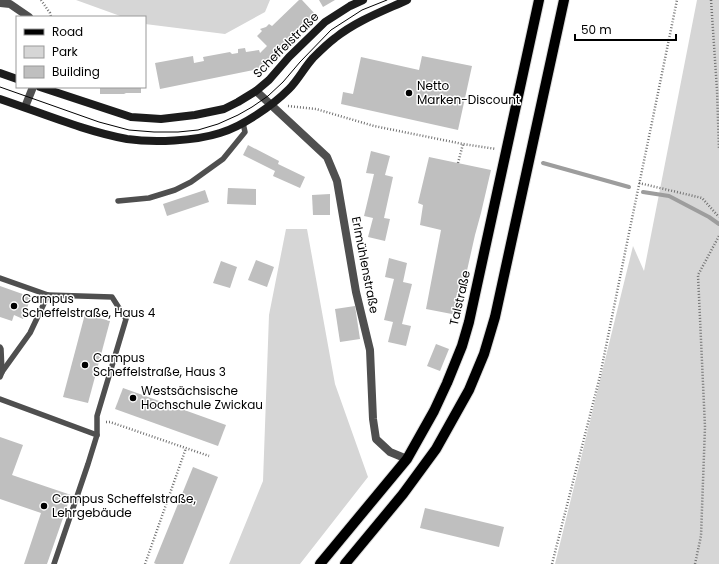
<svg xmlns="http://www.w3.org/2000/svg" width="719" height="564" font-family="Poppins,sans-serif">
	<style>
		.green { fill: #d6d6d6 }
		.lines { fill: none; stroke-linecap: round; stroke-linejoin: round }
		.stream { stroke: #9d9d9d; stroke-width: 4 }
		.building { fill: #bfbfbf }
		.primary-casing { stroke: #dbdbdb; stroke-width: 12 }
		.path { stroke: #717171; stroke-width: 2.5; stroke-dasharray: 1 2; stroke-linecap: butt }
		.lane { stroke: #4f4f4f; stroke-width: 5.5 }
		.street { stroke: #4f4f4f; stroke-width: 8 }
		.secondary { stroke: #1c1c1c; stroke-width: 8 }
		.primary { stroke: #000; stroke-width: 10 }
		.tram { stroke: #000; stroke-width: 1 }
		.poi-dot { fill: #000; stroke: #fff; stroke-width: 1.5 }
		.labels { text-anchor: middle; stroke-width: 3; stroke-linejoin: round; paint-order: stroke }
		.street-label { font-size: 12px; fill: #000; stroke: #fff }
		.poi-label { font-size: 12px; fill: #000; stroke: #fff; text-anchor: start }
	</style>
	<rect width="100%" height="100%" fill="#fff"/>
	<g class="green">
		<polygon points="76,0 270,0 265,12 225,34 145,24 145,17 123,17"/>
		<polygon points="697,0 719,0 719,564 555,564 633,246 644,271"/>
		<polygon points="286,229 307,229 335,384 368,477 300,564 229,564 263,481 269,315"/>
	</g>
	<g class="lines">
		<g class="stream">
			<polyline points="543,163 629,187"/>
			<polyline points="643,192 669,196 709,217 719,224"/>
		</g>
	</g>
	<g class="building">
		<polygon points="299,0 302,0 316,15 287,42 263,68 160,89 155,63 193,56 194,63 204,61 203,57 230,52 232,54 238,53 238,49 245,48 246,52 259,50 260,53 267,46 257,36 262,31 260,29 266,27 269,24 272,26"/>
		<polygon points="319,0 335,0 323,7"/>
		<polygon points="422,56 472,66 458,130 341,104 343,92 353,94 361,57 419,70"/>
		<polygon points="100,87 141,87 141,93 126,93 124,94 100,94"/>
		<polygon points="248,145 279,161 278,164 305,177 300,188 273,176 275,171 243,155"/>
		<polygon points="371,151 390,156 385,175 393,177 384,218 390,219 385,241 368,237 373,218 364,216 374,174 366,173"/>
		<polygon points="429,157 491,170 481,213 475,235 457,315 426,309 441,230 420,225 423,205 418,203"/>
		<polygon points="228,188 256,189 256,205 227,204"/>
		<polygon points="205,190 209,202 167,216 163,204"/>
		<polygon points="330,194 330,215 313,215 312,195"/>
		<polygon points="389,258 407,263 403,282 412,284 402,324 411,326 406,346 388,342 393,322 384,320 394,279 385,277"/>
		<polygon points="256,260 274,267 267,287 248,280"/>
		<polygon points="221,261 237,267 230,288 213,283"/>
		<polygon points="0,286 31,297 23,319 14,315 12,321 0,317"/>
		<polygon points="355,306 360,339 340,342 335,309"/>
		<polygon points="85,314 110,321 88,403 63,397"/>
		<polygon points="436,344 449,349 440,371 427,366"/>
		<polygon points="123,388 226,425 218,446 115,409"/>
		<polygon points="0,437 23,445 12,475 71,495 47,564 24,564 41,513 0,499"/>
		<polygon points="193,467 218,477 183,564 156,564 154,563"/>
		<polygon points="425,508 504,527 499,547 420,528"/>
	</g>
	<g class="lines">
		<g class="primary-casing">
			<g id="primary">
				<polyline points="320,564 407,459 434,411 447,383 462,346 469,322 539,0"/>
				<polyline points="345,564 403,494 436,449 469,390 484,354 495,317 564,0"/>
			</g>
		</g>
		<g class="path">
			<polyline points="41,0 50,13 51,17"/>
			<polyline points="711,0 717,90 719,149"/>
			<polyline points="288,106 316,109 374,126 463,144 496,149"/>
			<polyline points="458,163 463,144"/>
			<polyline points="639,183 702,198 719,217"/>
			<polyline points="106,422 110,422 209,456"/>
			<polyline points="145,564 186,448"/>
			<polyline points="552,564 600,376 629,233 651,127 677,0"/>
			<polyline points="695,564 701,536 705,427 698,275 719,236"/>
		</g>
		<g class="lane">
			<polyline points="118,201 149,198 175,190 191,182 223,159 245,132 243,123"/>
			<polyline points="0,278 48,295"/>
			<polyline points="0,347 1,349 2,372"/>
			<polyline points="0,377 2,372 30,333 48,295 112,297 126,319 97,416 97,435"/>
			<polyline points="0,399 97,435 88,464 54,564"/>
		</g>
		<g class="street">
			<polyline points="0,3 10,4 29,17"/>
			<polyline points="256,91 327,157 337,181 356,292 370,350 373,419 376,439 390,452 407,459"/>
			<polyline points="25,107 33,87"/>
		</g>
		<g class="secondary">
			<polyline points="0,73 17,79"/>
			<polyline points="40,87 131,117 161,119 195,115 224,109 238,102 256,91 269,80 289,57 325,22 350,6 363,0"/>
			<path d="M0,99C42,113 84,131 127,139C154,143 195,141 220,133C243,126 272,106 289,89C298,80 304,68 313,58C320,51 327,44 335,38C356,21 383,11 407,0"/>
		</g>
		<use href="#primary" class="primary"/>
		<polyline class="tram" points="0,87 99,122 129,130 154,132 178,132 198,130 218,124 238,115 252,107 268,96 283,82 300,62 331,30 362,10 387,0"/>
	</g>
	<g class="poi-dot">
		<circle cx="409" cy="93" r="4"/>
		<circle cx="14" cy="306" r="4"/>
		<circle cx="85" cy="365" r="4"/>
		<circle cx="133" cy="398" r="4"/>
		<circle cx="44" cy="506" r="4"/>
	</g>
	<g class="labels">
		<g class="street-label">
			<text transform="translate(286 45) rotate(-45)" y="4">Scheffelstraße</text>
			<text transform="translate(365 265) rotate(79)" y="4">Erlmühlenstraße</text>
			<text transform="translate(460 298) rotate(-77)" y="4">Talstraße</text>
		</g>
		<g class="poi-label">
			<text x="417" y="90">Netto<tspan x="417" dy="14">Marken-Discount</tspan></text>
			<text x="22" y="303">Campus<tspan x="22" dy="14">Scheffelstraße, Haus 4</tspan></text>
			<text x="93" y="362">Campus<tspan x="93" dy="14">Scheffelstraße, Haus 3</tspan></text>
			<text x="141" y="395">Westsächsische<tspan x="141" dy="14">Hochschule Zwickau</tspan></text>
			<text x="52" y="503">Campus Scheffelstraße,<tspan x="52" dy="14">Lehrgebäude</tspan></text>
		</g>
	</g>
	<rect x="16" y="16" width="130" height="72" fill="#ffffff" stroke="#999999"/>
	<rect x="24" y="29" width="20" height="6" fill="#000000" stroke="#999999"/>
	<text x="52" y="36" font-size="12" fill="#000000">Road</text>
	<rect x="24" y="46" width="20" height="12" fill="#d6d6d6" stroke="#999999"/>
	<text x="52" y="56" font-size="12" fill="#000000">Park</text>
	<rect x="24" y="66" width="20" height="12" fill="#bfbfbf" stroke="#999999"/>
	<text x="52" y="76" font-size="12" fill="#000000">Building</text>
	<path d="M575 34v6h101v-6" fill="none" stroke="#000000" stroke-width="2"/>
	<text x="581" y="34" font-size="12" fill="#000000" stroke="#ffffff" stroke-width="3" paint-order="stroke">50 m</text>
</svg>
